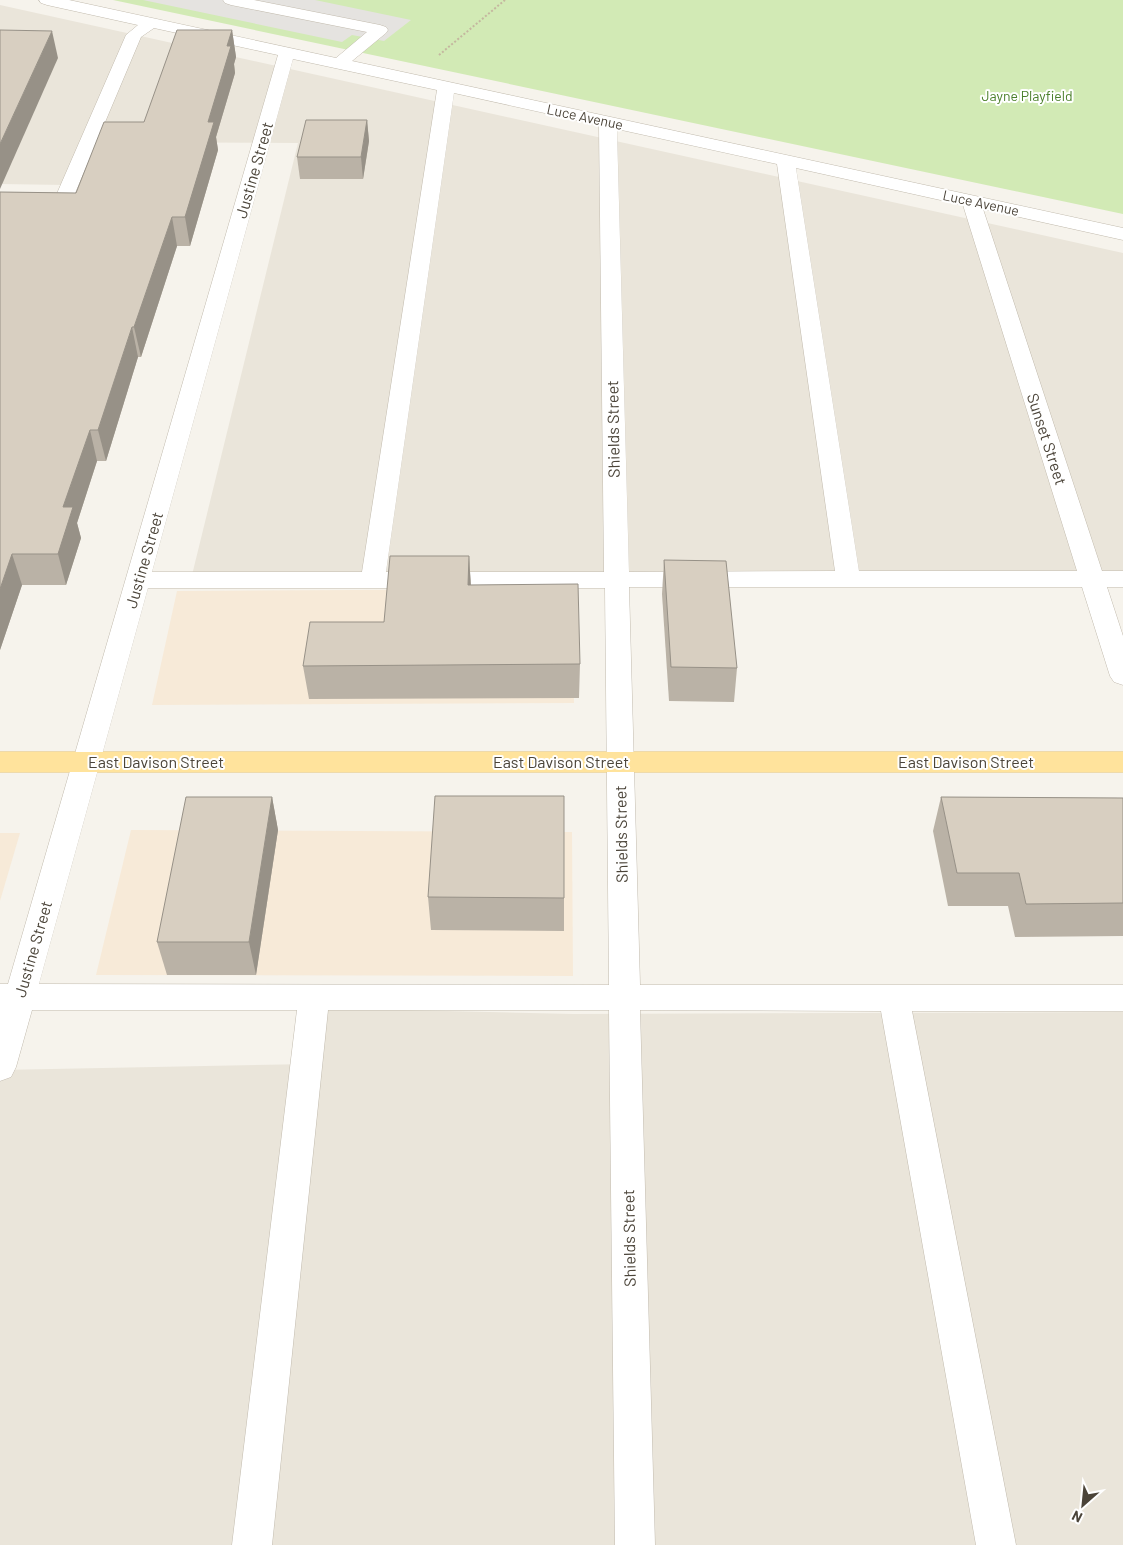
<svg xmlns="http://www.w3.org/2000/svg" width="1123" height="1545" font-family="Barlow,sans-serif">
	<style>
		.residential { fill: #eae5da }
		.commercial { fill: #f7ead8 }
		.green { fill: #d2eab5 }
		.parking { fill: #e5e3e0 }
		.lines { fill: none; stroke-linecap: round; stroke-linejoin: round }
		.minor-casing { stroke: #c2bbae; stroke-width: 1 }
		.major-casing { stroke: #e6c16a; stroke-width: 1 }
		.path { stroke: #c4b79f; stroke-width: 2; stroke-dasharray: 2 2; stroke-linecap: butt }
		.minor { fill: #fff; fill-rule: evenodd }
		.major { fill: #ffe39c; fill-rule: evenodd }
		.wall { fill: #bab2a6 }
		.shaded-wall { fill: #979187 }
		.building { fill: #d8cfc1; stroke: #979187 }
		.labels { text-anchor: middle; stroke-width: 4; stroke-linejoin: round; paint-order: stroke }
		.far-park-label { font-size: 14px; fill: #4a7f2a; stroke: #fff }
		.far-street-label { font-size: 14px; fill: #4b4439; stroke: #fff }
		.street-label { font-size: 16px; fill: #4b4439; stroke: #fff }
	</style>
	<rect width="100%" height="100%" fill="#f6f3ec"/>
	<g class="residential">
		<polygon points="0,5 1123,253 1123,575 192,575 298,143 85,142 66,185 0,184"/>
		<polygon points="319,1008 573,1014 1123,1012 1123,1545 0,1545 0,1070 310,1064"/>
	</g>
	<g class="commercial">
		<polygon points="571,589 574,703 152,705 177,591"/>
		<polygon points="131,830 572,832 573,976 96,975"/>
		<polygon points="0,833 20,833 0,901"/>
	</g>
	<polygon class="green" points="113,0 1123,0 1123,214"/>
	<polygon class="parking" points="143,0 315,0 411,20 384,41 352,35 342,42"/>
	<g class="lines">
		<g class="minor-casing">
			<path id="minor" d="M39,0H69L336,58L367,32L231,5L225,3L223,0H254L380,25L386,27L388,30L386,33L352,61L1123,228V240L983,209L1102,571H1123V587H1107L1123,636V685L1114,682L1110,676L1082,587H629L640,985H1123V1011H912L1016,1545H976L881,1011L640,1010L655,1545H615L609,1010H328L272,1545H232L297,1010H32L16,1067L11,1077L0,1081V984H8L278,55L154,28L141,37L73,198L71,202L64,204L57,202L55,198L126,35L138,25L47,5L41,3ZM293,59L437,90L362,572H152ZM454,93L599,125L604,572H386ZM617,129L777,164L835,571L629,572ZM796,168L963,205L1077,571H859ZM148,588H605L609,985L39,984Z"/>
		</g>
		<g class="major-casing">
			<rect id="major" x="0" y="752" width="1123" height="20"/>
		</g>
		<polyline class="path" points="439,55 505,0"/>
		<use href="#minor" class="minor"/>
		<use href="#major" class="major"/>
	</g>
	<g class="wall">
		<polygon points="232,30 236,57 234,64 235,73 216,137 218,150 190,246 177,246 141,357 138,357 106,461 97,461 77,523 81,538 66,585 22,585 0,650 0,192 76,193"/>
		<polygon points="367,120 369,141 363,179 300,179 297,157"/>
		<polygon points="469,556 471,585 580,664 579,698 309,699 303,666 384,622"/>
		<polygon points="664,560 737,668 734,702 669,701 662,594"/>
		<polygon points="564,796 564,931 431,930 428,897"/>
		<polygon points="272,797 278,830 256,975 167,975 157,942"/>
		<polygon points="941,797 1123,798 1123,936 1015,937 1008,906 948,906 933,831"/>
	</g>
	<g class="shaded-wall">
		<polygon points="232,30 236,57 234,64 235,73 216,137 218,150 190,246 185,217 227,46"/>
		<polygon points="52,31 58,58 0,189 0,144"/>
		<polygon points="367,120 369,141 363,179 361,157"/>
		<polygon points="172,217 177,246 141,357 134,327"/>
		<polygon points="132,327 138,357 106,461 98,430"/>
		<polygon points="90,430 97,461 77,523 81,538 66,585 58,554 63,507"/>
		<polygon points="12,554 22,585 0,650 0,589"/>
		<polygon points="469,556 471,590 468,585"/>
		<polygon points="272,797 278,830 256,975 249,942"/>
	</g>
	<g class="building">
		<polygon points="0,30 52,31 0,144"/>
		<polygon points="177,30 232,30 227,46 231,46 208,122 214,122 185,217 172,217 134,327 132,327 98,430 90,430 63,507 73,507 58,554 12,554 0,589 0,192 76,193 104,122 144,122"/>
		<polygon points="306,120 367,120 361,157 297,157"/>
		<polygon points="390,556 469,556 468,585 578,584 580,664 303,666 310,622 384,622"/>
		<polygon points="664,560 726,561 737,668 671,667"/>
		<polygon points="435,796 564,796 564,898 428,897"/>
		<polygon points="186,797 272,797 249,942 157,942"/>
		<polygon points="941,797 1123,798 1123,903 1026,904 1019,873 957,873"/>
	</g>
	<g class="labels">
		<g class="far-park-label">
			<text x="1027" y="101">Jayne Playfield</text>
		</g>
		<g class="far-street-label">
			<text transform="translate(585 117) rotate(12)" y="5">Luce Avenue</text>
			<text transform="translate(981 203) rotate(12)" y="5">Luce Avenue</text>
		</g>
		<g class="street-label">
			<text transform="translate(254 170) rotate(-74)" y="6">Justine Street</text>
			<text transform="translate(613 429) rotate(-91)" y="6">Shields Street</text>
			<text transform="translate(1047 439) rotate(72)" y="6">Sunset Street</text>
			<text transform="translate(144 560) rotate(-74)" y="6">Justine Street</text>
			<text x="156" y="768">East Davison Street</text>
			<text x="561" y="768">East Davison Street</text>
			<text x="966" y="768">East Davison Street</text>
			<text transform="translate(621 834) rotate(-91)" y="6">Shields Street</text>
			<text transform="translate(33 949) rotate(-74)" y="6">Justine Street</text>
			<text transform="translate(629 1238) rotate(-91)" y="6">Shields Street</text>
		</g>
	</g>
	<g transform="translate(1083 1505) rotate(207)" stroke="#ffffff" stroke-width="4" paint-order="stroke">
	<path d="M0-4L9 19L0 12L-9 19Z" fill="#4b4439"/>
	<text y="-8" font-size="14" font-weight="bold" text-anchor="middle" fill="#4b4439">N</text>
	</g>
</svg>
